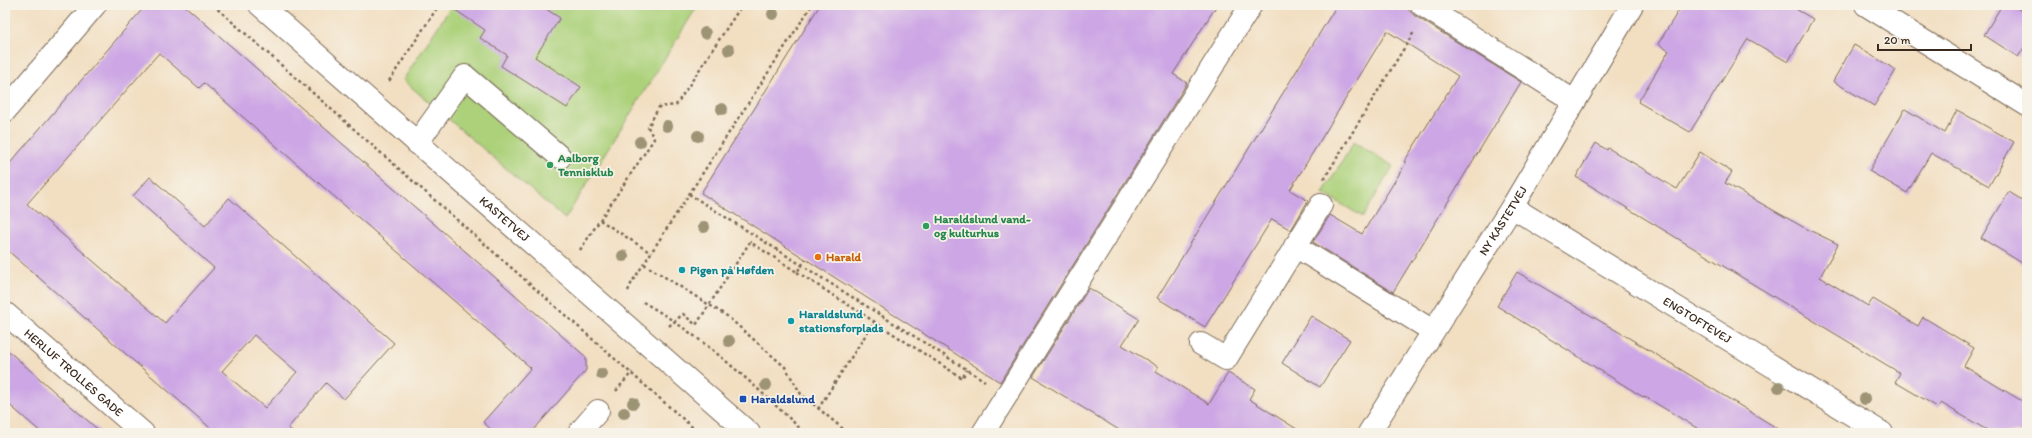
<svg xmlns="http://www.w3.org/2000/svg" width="2032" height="438" font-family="Itim,sans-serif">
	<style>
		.green { fill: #acd17a; stroke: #747e4c }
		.building { fill: #cda7e5; fill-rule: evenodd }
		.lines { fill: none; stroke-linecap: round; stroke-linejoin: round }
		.minor-casing { stroke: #7b6957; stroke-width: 24 }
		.path { stroke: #7b6957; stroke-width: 2.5; stroke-dasharray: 3 3; stroke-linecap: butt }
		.minor { stroke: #fff; stroke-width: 22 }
		.tree { fill: #9d9374 }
		.leisure-dot { fill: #2e9e5b; stroke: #f7f3e8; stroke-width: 1.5 }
		.food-dot { fill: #e8710a; stroke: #f7f3e8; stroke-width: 1.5 }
		.culture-dot { fill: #0f9aa8; stroke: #f7f3e8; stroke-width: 1.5 }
		.transit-dot { fill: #1a4fb4; stroke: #f7f3e8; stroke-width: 1.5 }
		.labels { text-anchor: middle; stroke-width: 3.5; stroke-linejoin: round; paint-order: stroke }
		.leisure-label { font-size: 12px; font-weight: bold; fill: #27864d; stroke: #f7f3e8; text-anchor: start }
		.street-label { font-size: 12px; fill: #3b2a1e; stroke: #f7f3e8 }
		.food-label { font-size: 12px; font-weight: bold; fill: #c56008; stroke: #f7f3e8; text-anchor: start }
		.culture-label { font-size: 12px; font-weight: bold; fill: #0d838f; stroke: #f7f3e8; text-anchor: start }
		.transit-label { font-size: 12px; font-weight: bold; fill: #164399; stroke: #f7f3e8; text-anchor: start }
	</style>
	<rect width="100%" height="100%" fill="#f7f3e8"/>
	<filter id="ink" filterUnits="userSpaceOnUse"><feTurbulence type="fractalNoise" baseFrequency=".025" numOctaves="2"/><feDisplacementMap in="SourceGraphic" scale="8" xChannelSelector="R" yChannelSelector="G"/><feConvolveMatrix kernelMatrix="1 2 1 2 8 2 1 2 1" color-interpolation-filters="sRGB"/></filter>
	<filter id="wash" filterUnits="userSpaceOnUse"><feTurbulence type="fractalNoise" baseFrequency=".012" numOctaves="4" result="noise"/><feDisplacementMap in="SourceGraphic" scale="16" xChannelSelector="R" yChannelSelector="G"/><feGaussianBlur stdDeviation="0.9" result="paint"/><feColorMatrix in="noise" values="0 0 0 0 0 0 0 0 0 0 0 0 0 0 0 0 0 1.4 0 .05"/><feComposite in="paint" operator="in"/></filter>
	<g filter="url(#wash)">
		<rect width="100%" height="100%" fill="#f2dfc2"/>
		<g class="green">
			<polygon points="452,5 698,5 565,219 403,80"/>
			<polygon points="1354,142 1393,166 1363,217 1323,193"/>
		</g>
		<g id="blocks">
			<g class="building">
				<path d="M146,5H184L586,357V370L531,433H495L483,422L531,368L204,83L199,88L159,53L27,204L165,323L214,268L133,196L150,177L205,226L229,198L394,343L344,399L326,383L288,428L294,433H216L5,248V169ZM254,335L297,372L265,408L222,371Z"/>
				<polygon points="448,5 540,5 560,18 535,57 581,87 567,108 501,66 507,55 480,38 485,30"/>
				<polygon points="820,5 1217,5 1173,74 1187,83 1000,382 701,193"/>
				<polygon points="1337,5 1403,5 1415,16 1521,82 1393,292 1313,242 1330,215 1362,234 1406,163 1404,162 1458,76 1387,31 1290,190 1308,201 1291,230 1272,219 1205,327 1157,298"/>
				<polygon points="1682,5 1789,5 1813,19 1788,62 1748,39 1690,132 1638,102 1669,51 1658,44"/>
				<polygon points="2002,5 2012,5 2027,14 2027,43 2018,57 1984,35"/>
				<polygon points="1854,45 1896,70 1874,106 1833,81"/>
				<polygon points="1905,109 1945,133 1957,110 2014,142 1989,186 1931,153 1907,193 1869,171"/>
				<polygon points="1596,143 1607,150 1608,148 1677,189 1700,152 1732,172 1725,183 1803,227 1838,244 1820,277 1868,306 1873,299 1918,326 1923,317 1974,348 1964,366 2027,404 2027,433 1992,433 1941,403 1939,408 1895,382 1900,373 1576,177"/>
				<polygon points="2009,192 2027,203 2027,266 1981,238"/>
				<polygon points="1517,272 1629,338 1785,433 1705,433 1644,396 1643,397 1497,306"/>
				<polygon points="1089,288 1139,319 1122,345 1158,367 1156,371 1209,404 1228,373 1255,389 1249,399 1303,433 1124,433 1033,377"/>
				<polygon points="1311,316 1350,340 1320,387 1282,363"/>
				<polygon points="5,348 57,394 102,433 42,433 5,401"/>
			</g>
		</g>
	</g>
	<g filter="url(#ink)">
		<use href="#blocks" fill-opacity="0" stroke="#7b6957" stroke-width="1"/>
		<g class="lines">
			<g class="minor-casing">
				<g id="minor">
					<path id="s1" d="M260,5L749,433"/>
					<polyline points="1422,5 1574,101"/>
					<polyline points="1866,5 2027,105"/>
					<polyline points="5,111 95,5"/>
					<polyline points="417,143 465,76 560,157"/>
					<path id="s2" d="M1512,207L1882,433"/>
					<polyline points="1295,246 1433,331"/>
					<path id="s3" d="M5,313L143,433"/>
					<polyline points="1201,344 1226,359 1321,205"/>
					<polyline points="579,433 598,411"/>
					<polyline points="983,433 1251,5"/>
					<path id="s4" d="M1369,433L1512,207L1632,5"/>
				</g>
			</g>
			<g class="path">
				<polyline points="213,5 699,433"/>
				<polyline points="389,81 439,5"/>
				<polyline points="1324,179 1414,32"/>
				<polyline points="689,194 985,381"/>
				<polyline points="600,220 651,253"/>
				<polyline points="580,250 654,139 648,127 659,107 676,105 742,5"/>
				<polyline points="644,264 727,316 785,367 801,394 848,433"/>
				<polyline points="797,272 962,378 967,370"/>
				<polyline points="628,291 632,282 812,5"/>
				<path d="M643,302C704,337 754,385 805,433"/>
				<polyline points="669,326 683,314 696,325 750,242 797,272 806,259"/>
				<polyline points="616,391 632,372"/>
				<polyline points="818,409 874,322"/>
			</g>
			<use href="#minor" class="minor"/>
		</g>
		<g class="tree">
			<circle cx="773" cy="14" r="6"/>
			<circle cx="705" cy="33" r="6"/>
			<circle cx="729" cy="50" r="6"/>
			<circle cx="722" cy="109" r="6"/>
			<circle cx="667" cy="126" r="6"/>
			<circle cx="698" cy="136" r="6"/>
			<circle cx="640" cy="142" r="6"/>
			<circle cx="704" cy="227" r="6"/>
			<circle cx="623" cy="256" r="6"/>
			<circle cx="729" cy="341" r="6"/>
			<circle cx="602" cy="374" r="6"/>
			<circle cx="766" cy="385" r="6"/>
			<circle cx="1779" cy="387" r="6"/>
			<circle cx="1865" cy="399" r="6"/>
			<circle cx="633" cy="403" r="6"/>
			<circle cx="624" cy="413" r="6"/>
		</g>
	</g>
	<g class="leisure-dot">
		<circle cx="550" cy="165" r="4"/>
		<circle cx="926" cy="226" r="4"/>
	</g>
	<circle class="food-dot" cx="818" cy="257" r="4"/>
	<g class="culture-dot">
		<circle cx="682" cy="270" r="4"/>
		<circle cx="791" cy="321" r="4"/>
	</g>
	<rect class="transit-dot" x="739" y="395" width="8" height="8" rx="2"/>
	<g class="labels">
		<g class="leisure-label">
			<text x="558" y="162">Aalborg<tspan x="558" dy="14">Tennisklub</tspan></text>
			<text x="934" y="223">Haraldslund vand-<tspan x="934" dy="14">og kulturhus</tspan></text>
		</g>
		<g class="street-label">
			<text dy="4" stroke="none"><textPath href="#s1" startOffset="325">KASTETVEJ</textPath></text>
			<text dy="4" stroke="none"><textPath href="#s4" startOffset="251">NY KASTETVEJ</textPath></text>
			<text dy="4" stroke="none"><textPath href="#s2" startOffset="217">ENGTOFTEVEJ</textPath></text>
			<text dy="4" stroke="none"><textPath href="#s3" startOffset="91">HERLUF TROLLES GADE</textPath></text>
		</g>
		<g class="food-label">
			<text x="826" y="261">Harald</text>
		</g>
		<g class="culture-label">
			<text x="690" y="274">Pigen på Høfden</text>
			<text x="799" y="318">Haraldslund<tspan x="799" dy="14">stationsforplads</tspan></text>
		</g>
		<g class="transit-label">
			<text x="751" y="403">Haraldslund</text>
		</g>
	</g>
	<rect width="2032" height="438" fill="none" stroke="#f7f3e8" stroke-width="20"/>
	<path d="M1878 44v6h93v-6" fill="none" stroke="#3b2a1e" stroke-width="2"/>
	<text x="1884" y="44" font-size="12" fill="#3b2a1e" stroke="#f7f3e8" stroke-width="3" paint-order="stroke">20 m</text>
</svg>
